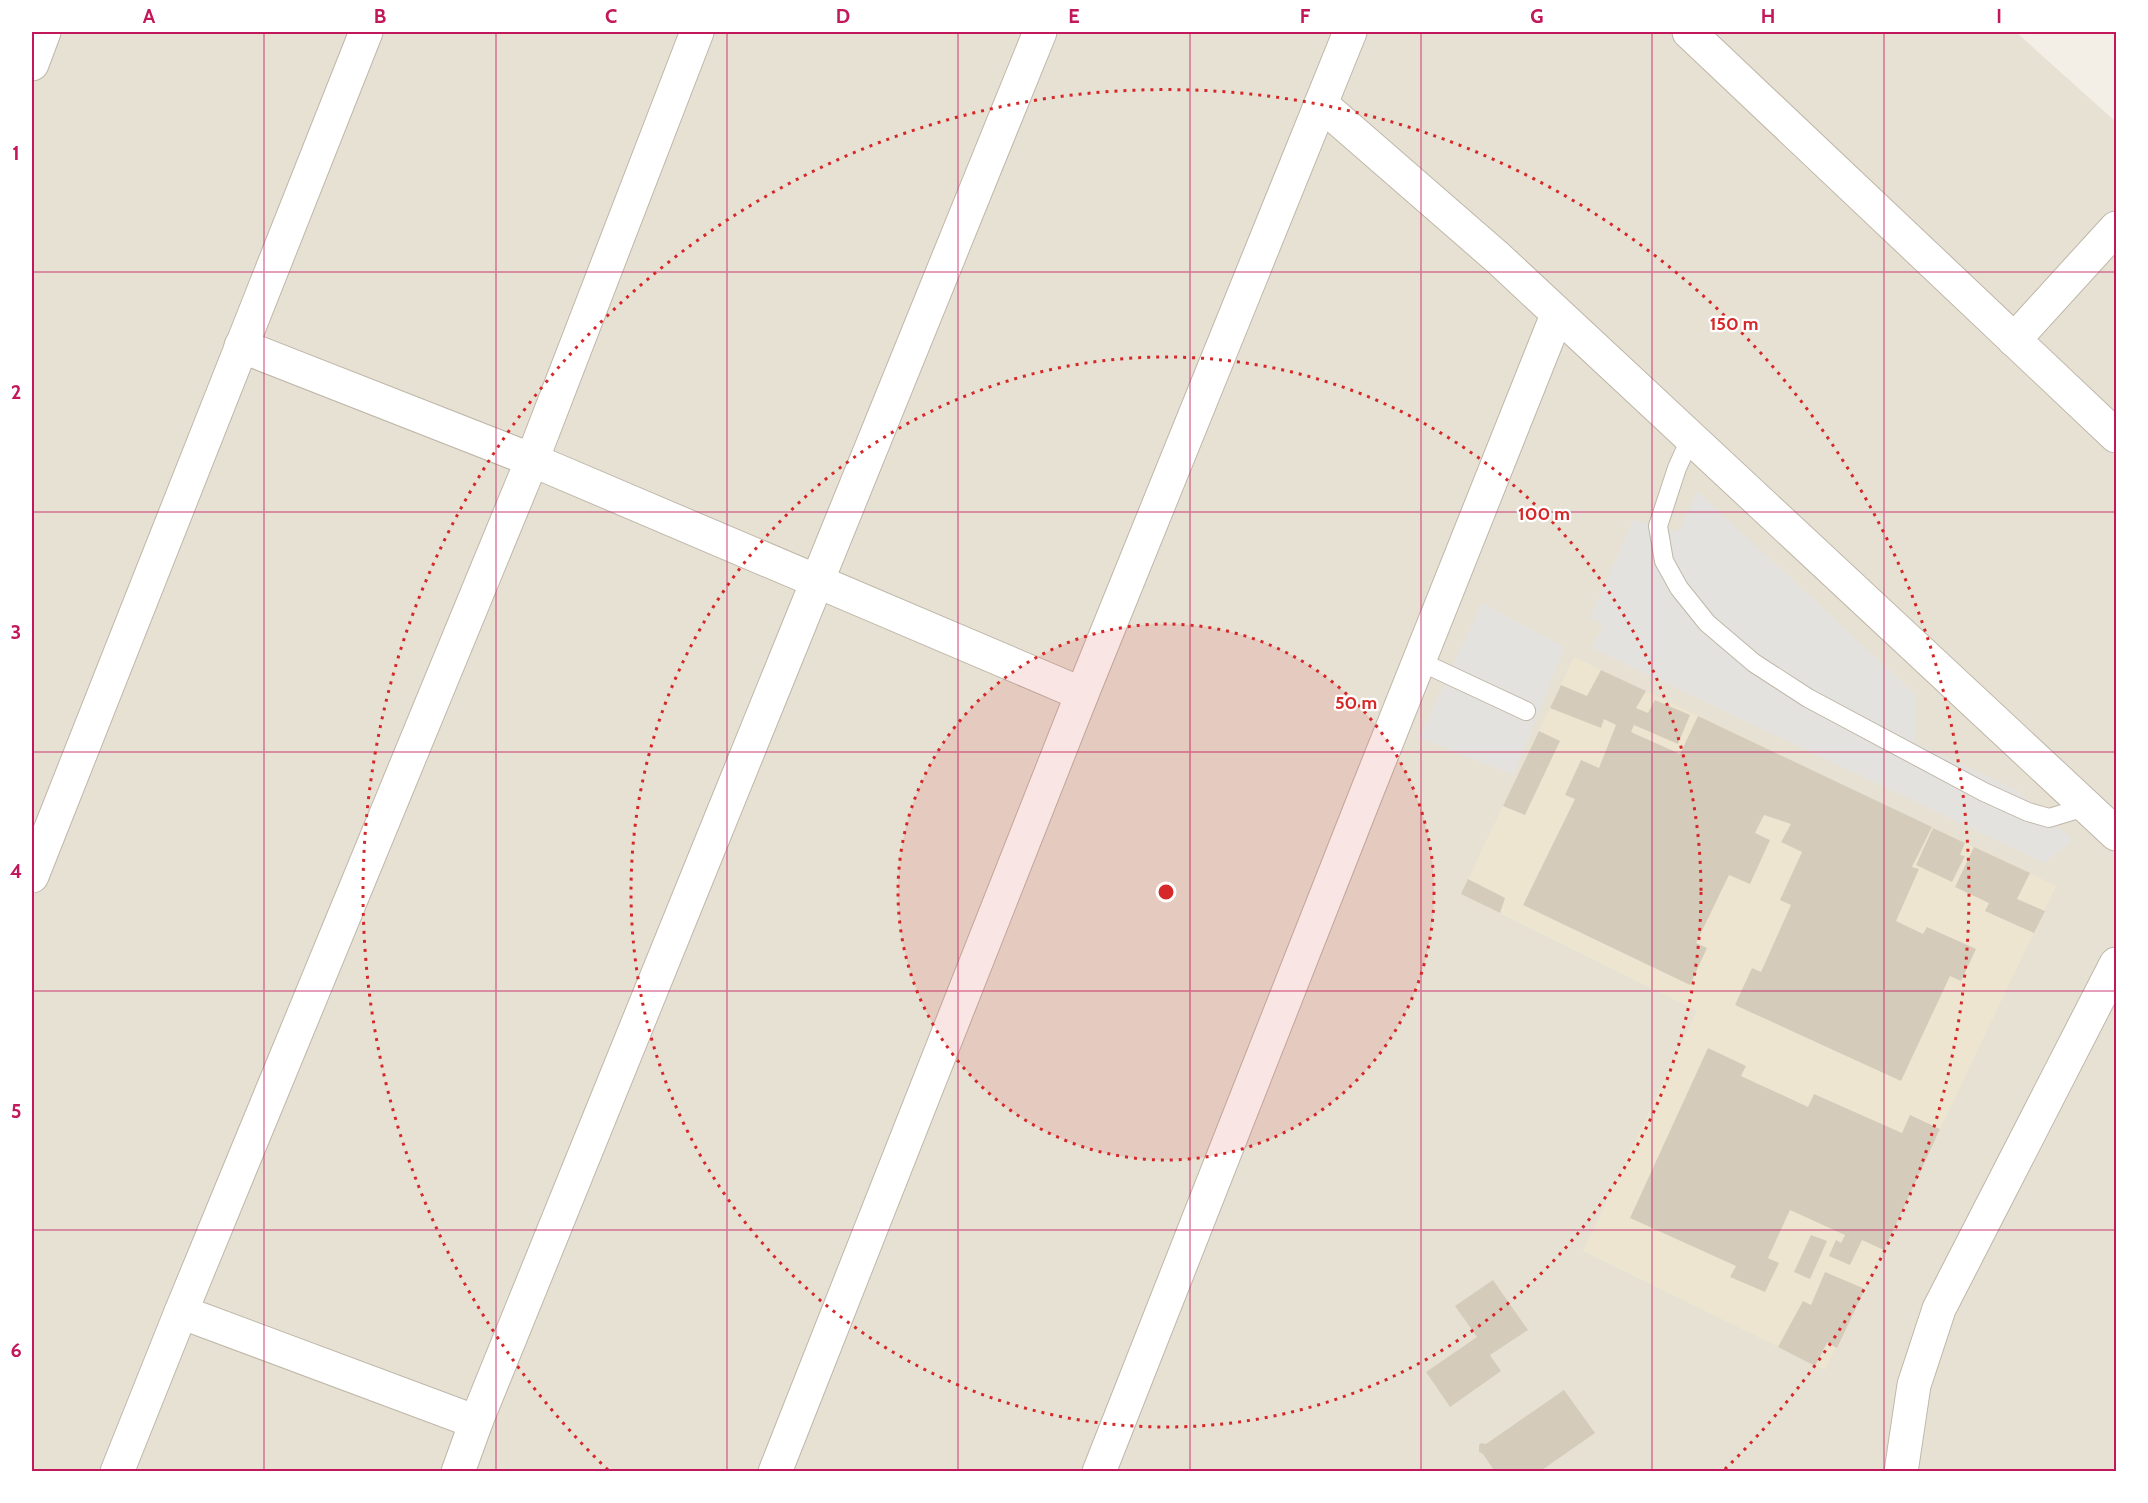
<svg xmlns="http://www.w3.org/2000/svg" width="2148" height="1503" font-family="Cabin,sans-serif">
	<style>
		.residential { fill: #e7e1d4 }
		.education { fill: #ede5d0 }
		.parking { fill: #e4e2de }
		.building { fill: #d5cbbb }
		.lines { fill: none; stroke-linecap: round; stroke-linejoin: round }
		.lane-casing { stroke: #bfb7a8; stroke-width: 20 }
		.street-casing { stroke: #bfb7a8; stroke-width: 35 }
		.lane { stroke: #fff; stroke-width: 18 }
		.street { stroke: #fff; stroke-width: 33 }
		.grid { fill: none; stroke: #c2185b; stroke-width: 1.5; stroke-opacity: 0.55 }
		.ring { fill: none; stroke: #d62828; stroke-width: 3; stroke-dasharray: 3 6 }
		.centre { fill: #d62828; stroke: #fff; stroke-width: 3 }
		.ring-label { font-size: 18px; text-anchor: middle; font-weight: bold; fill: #d62828; stroke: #fff; stroke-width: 4.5; stroke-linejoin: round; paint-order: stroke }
		.neatline { fill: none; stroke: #c2185b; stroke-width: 2 }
		.grid-label { font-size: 20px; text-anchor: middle; font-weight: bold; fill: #c2185b }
	</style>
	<rect width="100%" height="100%" fill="#f3efe6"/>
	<polygon class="residential" points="32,32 2016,32 2116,122 2116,1471 32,1471"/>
	<polygon class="education" points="1574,657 2056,886 1825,1370 1583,1251 1697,1011 1461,894"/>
	<g class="parking">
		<polygon points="1697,491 1915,694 1915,743 2017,790 2073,840 2044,863 1592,648 1603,625 1590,618 1633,520 1680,531"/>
		<polygon points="1482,603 1564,647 1514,775 1419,738"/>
	</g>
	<g class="building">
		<polygon points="1601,670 1646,691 1636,708 1648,713 1655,700 1690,715 1678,744 1634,725 1631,732 1680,754 1698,716 1932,827 1912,867 1919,869 1896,921 1923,934 1927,927 1976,949 1961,981 1950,976 1901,1081 1735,1005 1752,968 1761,972 1791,905 1780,900 1802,852 1781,842 1791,824 1764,815 1755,833 1770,840 1750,884 1729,875 1696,943 1707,948 1690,985 1523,905 1575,799 1565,795 1581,760 1599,768 1616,725 1604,719 1601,728 1550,708 1561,685 1587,696"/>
		<polygon points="1539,731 1560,741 1525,815 1503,806"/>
		<polygon points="1933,828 1965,843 1960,855 1965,856 1952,882 1916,865"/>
		<polygon points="1974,847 2030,873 2017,899 2045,911 2034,933 1985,911 1989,903 1955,887"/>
		<polygon points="1468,879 1505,898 1500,913 1461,894"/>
		<polygon points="1708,1048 1746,1066 1741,1076 1808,1107 1814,1094 1902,1133 1910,1115 1940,1129 1884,1250 1862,1240 1850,1265 1829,1256 1836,1240 1841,1243 1845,1235 1790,1210 1768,1258 1779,1263 1765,1292 1730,1277 1736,1266 1630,1218"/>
		<polygon points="1811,1235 1827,1241 1810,1279 1794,1272"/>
		<polygon points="1825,1272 1865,1289 1837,1348 1827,1343 1815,1366 1778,1347 1803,1301 1811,1305"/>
		<polygon points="1493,1280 1528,1330 1490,1355 1501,1371 1450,1407 1426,1372 1477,1337 1455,1306"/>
		<polygon points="1564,1390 1595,1433 1539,1472 1495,1472 1483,1454 1479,1452 1479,1445 1481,1443 1486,1444"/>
	</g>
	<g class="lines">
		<g class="lane-casing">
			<g id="lane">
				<polyline points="1691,437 1677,468 1658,526 1664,561 1679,588 1707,623 1754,663 1808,698 1984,792 2028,812 2049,818 2085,807"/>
				<polyline points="1419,661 1526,711"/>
			</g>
		</g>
		<g class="street-casing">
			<g id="street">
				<polyline points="1689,32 2116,436"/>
				<polyline points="32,64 44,32"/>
				<polyline points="1321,104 1498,258 2116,834"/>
				<polyline points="2014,340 2116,228"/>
				<polyline points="241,346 532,460 1082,694"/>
				<polyline points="32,876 366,32"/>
				<polyline points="181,1312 476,1422"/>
				<polyline points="117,1472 181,1312 532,460 697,32"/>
				<polyline points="458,1472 476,1422 1040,32"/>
				<polyline points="775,1472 1082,694 1350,32"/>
				<polyline points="1099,1472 1366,794 1557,315"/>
				<polyline points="1901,1472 1914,1385 1939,1309 2116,964"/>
			</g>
		</g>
		<use href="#lane" class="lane"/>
		<use href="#street" class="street"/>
	</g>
	<path class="grid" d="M264,32V1472M496,32V1472M727,32V1472M958,32V1472M1190,32V1472M1421,32V1472M1652,32V1472M1884,32V1472M32,272H2116M32,512H2116M32,752H2116M32,991H2116M32,1230H2116"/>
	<circle cx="1166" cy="892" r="268" fill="#d62828" fill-opacity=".12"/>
	<g class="ring">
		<circle cx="1166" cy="892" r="268"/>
		<circle cx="1166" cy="892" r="535"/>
		<path d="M608 1470A803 803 0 1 1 1724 1470"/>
	</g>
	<circle cx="1166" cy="892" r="9" class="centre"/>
	<g class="ring-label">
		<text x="1734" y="330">150 m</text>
		<text x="1544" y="520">100 m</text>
		<text x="1356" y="709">50 m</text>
	</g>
	<rect width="2148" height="1503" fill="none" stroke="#ffffff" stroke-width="66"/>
	<rect x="33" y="33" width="2082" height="1437" class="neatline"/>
	<g class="grid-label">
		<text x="149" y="23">A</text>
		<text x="380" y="23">B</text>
		<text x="611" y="23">C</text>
		<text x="843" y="23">D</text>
		<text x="1074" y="23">E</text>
		<text x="1305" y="23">F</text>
		<text x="1537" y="23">G</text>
		<text x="1768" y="23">H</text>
		<text x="1999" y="23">I</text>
		<text x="16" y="160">1</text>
		<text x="16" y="399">2</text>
		<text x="16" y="639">3</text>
		<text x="16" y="878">4</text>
		<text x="16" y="1118">5</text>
		<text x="16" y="1357">6</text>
	</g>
</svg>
